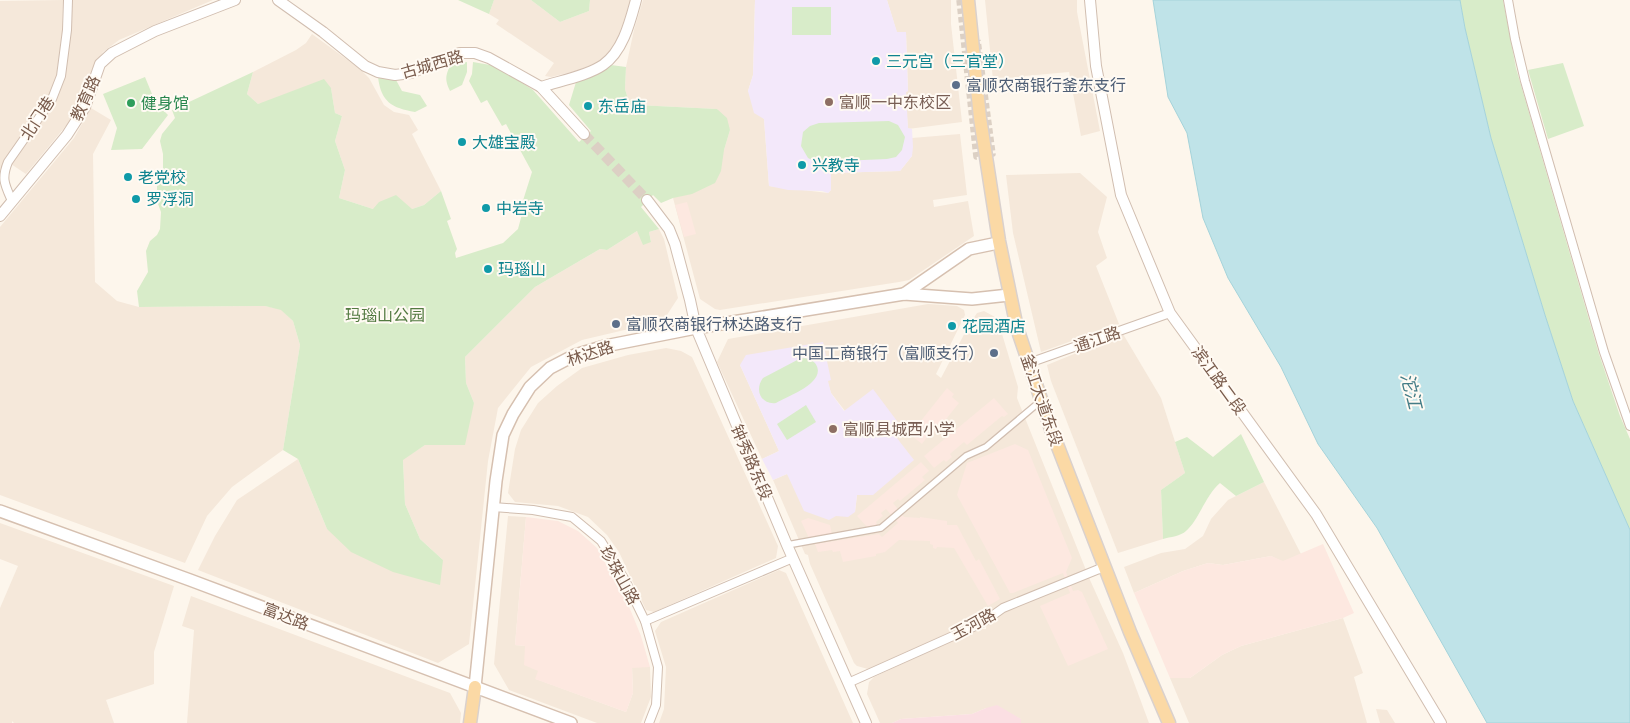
<svg xmlns="http://www.w3.org/2000/svg" width="1630" height="723" font-family="'Space Grotesk','Noto Sans SC',sans-serif">
	<style>
		.residential { fill: #f5e8da }
		.commercial { fill: #fde8e0 }
		.education { fill: #f3e8fa }
		.medical { fill: #fbdfe3 }
		.green { fill: #d8ecc9 }
		.water { fill: #bfe3e8; stroke: #a5d3da }
		.lines { fill: none; stroke-linecap: round; stroke-linejoin: round }
		.pedestrian-tunnel { stroke: #dcd0c4; stroke-width: 5.5; stroke-dasharray: 5.5 3; stroke-linecap: butt }
		.tertiary-tunnel { stroke: #dcd0c4; stroke-width: 10; stroke-dasharray: 10 5; stroke-linecap: butt }
		.pedestrian-casing { stroke: #d1beb0; stroke-width: 8 }
		.minor-casing { stroke: #d1beb0; stroke-width: 10 }
		.tertiary-casing { stroke: #d1beb0; stroke-width: 12 }
		.secondary-casing { stroke: #d6c0b0; stroke-width: 14 }
		.primary-casing { stroke: #dad1cd; stroke-width: 15 }
		.pedestrian { stroke: #fff; stroke-width: 5.5 }
		.minor { stroke: #fff; stroke-width: 8 }
		.tertiary { stroke: #fff; stroke-width: 10 }
		.secondary { stroke: #fff; stroke-width: 11 }
		.primary { stroke: #fbd9a5; stroke-width: 12 }
		.culture-dot { fill: #0f9aa8; stroke: #fffaf3; stroke-width: 2 }
		.service-dot { fill: #5c6f8a; stroke: #fffaf3; stroke-width: 2 }
		.education-dot { fill: #8d6e63; stroke: #fffaf3; stroke-width: 2 }
		.leisure-dot { fill: #2e9e5b; stroke: #fffaf3; stroke-width: 2 }
		.labels { text-anchor: middle; stroke-width: 4; stroke-linejoin: round; paint-order: stroke }
		.culture-label { font-size: 16px; fill: #0d838f; stroke: #fffaf3; text-anchor: start }
		.street-label { font-size: 16px; fill: #7a5c4d; stroke: #fffaf3 }
		.service-label { font-size: 16px; fill: #4e5e75; stroke: #fffaf3; text-anchor: start }
		.education-label { font-size: 16px; fill: #785e54; stroke: #fffaf3; text-anchor: start }
		.leisure-label { font-size: 16px; fill: #27864d; stroke: #fffaf3; text-anchor: start }
		.park-label { font-size: 16px; fill: #537a41; stroke: #fffaf3 }
		.water-label { font-size: 18px; font-style: italic; fill: #437c86; stroke: #fffaf3 }
	</style>
	<rect width="100%" height="100%" fill="#fdf6ec"/>
	<g class="residential">
		<polygon points="63,0 62,34 56,78 52,99 8,162 0,179 0,1"/>
		<polygon points="72,0 213,0 119,40 103,52 95,64 83,101 74,116 26,174 11,164 34,129 54,104 63,80 71,31"/>
		<polygon points="494,0 531,0 560,22 589,11 590,0 631,0 626,19 617,41 606,55 598,62 579,70 551,77 545,76 554,63 496,24 499,20 489,14"/>
		<polygon points="643,0 755,0 753,75 748,91 764,119 769,186 828,193 831,190 830,173 900,171 912,156 912,138 960,134 967,195 933,200 934,207 968,201 974,236 909,280 899,282 720,310 715,309 700,299 673,198 724,150 730,130 717,109 637,105 628,99 625,89 626,67 634,30"/>
		<polygon points="887,0 951,0 951,24 962,122 908,129 905,92 908,91 906,33 897,33"/>
		<polygon points="985,0 1077,0 1077,12 1100,131 1081,136 1069,72 1025,76 1020,85 1001,91 994,90"/>
		<polygon points="312,34 360,69 369,78 384,105 394,112 409,115 418,130 412,134 441,191 424,205 412,209 373,209 339,198 345,170 335,141 342,116 335,113 331,88 258,104 247,94 253,72 296,50 306,43"/>
		<polygon points="91,108 111,120 93,154 95,282 117,301 139,307 265,306 281,309 293,321 300,345 283,450 232,487 207,516 185,563 0,495 0,227 74,138"/>
		<polygon points="1080,173 1107,197 1098,232 1107,258 1096,266 1119,324 1041,352 1013,233 1006,175"/>
		<polygon points="659,229 664,239 678,298 663,321 582,340 531,367 498,408 488,461 469,644 438,663 198,570 215,536 237,500 298,459 327,529 443,560 420,539 405,504 403,459 425,445 474,403 466,383 465,357 535,287 600,249 607,250 637,231 651,242 649,232"/>
		<polygon points="928,304 957,306 964,310 965,315 936,374 941,378 969,325 977,313 984,311 995,317 999,324 1018,387 1017,398 1090,580 1123,653 1149,723 1021,723 1021,719 986,708 972,714 901,719 892,723 880,723 867,694 869,682 874,677 978,629 986,629 987,619 978,614 975,621 868,669 857,666 854,663 810,564 808,555 805,554 773,480 787,474 836,516 855,512 857,495 845,411 831,393 827,380 831,380 740,365 779,451 762,459 717,362 728,339"/>
		<polygon points="1123,334 1161,398 1185,473 1161,490 1163,539 1118,553 1051,381 1047,365"/>
		<polygon points="666,348 681,351 692,357 778,546 776,558 654,612 646,610 619,552 607,535 588,517 558,506 515,502 508,493 515,449 521,430 538,403 557,386 582,368 628,355"/>
		<polygon points="1264,482 1301,554 1283,562 1271,556 1223,565 1208,563 1183,571 1134,593 1124,567 1161,553 1185,549 1203,536 1211,519 1228,500"/>
		<polygon points="508,516 526,517 515,645 526,646 539,671 536,679 626,712 633,693 632,667 650,667 651,697 641,723 597,723 509,690 494,664"/>
		<polygon points="0,523 174,586 154,652 154,684 106,700 114,723 14,723 12,721 12,723 0,723 0,608 18,566 0,559"/>
		<polygon points="779,570 786,573 853,723 659,723 664,709 666,667 655,631 661,622"/>
		<polygon points="191,596 450,693 461,713 460,723 187,723 194,630 182,626"/>
		<polygon points="1343,618 1363,673 1354,677 1367,723 1189,723 1170,678 1190,678 1222,655 1241,646"/>
		<polygon points="1376,709 1387,710 1395,723 1380,723"/>
	</g>
	<g class="commercial">
		<polygon points="687,202 696,234 684,237 675,205"/>
		<polygon points="947,388 954,394 952,397 959,403 935,433 928,427 926,430 930,433 922,444 907,432 913,425 916,427"/>
		<polygon points="994,398 1008,414 1004,417 1002,416 967,445 964,442 950,454 952,457 946,462 944,460 934,468 924,456"/>
		<polygon points="1015,444 1028,450 1072,558 1066,572 1073,591 1078,590 1082,592 1108,649 1068,666 1040,606 1070,593 1063,573 1013,593 1010,593 957,495 967,463"/>
		<polygon points="921,462 929,471 922,477 925,480 900,501 898,499 893,503 904,517 920,518 920,517 947,521 947,525 957,525 976,561 979,559 1000,599 988,606 954,548 937,547 936,549 933,548 933,545 930,544 930,541 899,540 885,552 876,554 876,556 843,562 840,551 833,552 832,550 818,552 815,544 879,534 882,537 898,523 886,509 881,513 883,516 876,522 877,524 874,528 872,526 868,528 857,516"/>
		<polygon points="526,517 558,521 578,531 597,548 630,609 641,636 650,667 632,668 633,693 626,712 535,679 538,671 524,665 525,646 515,645"/>
		<polygon points="808,518 830,525 832,534 809,538 801,521"/>
		<polygon points="1323,544 1354,613 1343,618 1241,646 1222,655 1190,678 1170,678 1134,593 1183,571 1208,563 1223,565 1271,556 1283,561"/>
	</g>
	<g class="education">
		<polygon points="755,0 887,0 897,32 906,32 908,91 906,92 908,128 912,129 913,147 912,156 900,171 831,173 831,190 828,193 822,191 788,190 769,186 764,119 754,113 748,91 753,75"/>
		<polygon points="823,342 831,380 828,381 831,393 844,411 873,389 900,425 893,433 914,460 873,495 857,495 855,512 848,517 836,516 829,520 804,511 787,474 773,480 762,459 779,451 740,365 746,355"/>
	</g>
	<polygon class="medical" points="997,705 1021,719 1021,723 892,723 901,719 972,714 986,708"/>
	<g class="green">
		<polygon points="458,0 494,0 489,14"/>
		<polygon points="531,0 590,0 589,11 560,22"/>
		<polygon points="1460,0 1503,0 1516,68 1599,354 1620,416 1630,439 1630,530 1573,401 1545,315 1491,138 1465,28"/>
		<rect x="792" y="7" width="39" height="28"/>
		<path d="M467,62V72L462,85L450,91C445,81 445,76 450,66Z"/>
		<polygon points="473,62 496,66 533,90 579,142 591,131 569,105 576,82 603,71 611,65 626,67 625,89 628,99 637,105 717,109 727,118 730,130 724,150 721,171 715,183 692,194 673,198 661,203 653,195 641,207 659,229 649,232 651,242 643,245 637,231 607,250 600,249 535,287 465,357 466,383 474,403 465,445 425,445 403,460 405,504 420,539 443,560 440,585 393,572 351,552 327,529 298,459 283,450 300,345 293,321 281,310 265,306 139,307 137,291 148,272 146,251 150,241 157,235 160,229 161,212 157,201 157,181 163,173 163,154 160,141 162,134 175,118 172,110 253,72 247,94 258,104 324,79 331,88 335,113 342,116 335,141 345,170 339,198 373,209 379,202 396,195 412,209 424,205 441,191 451,219 447,221 457,249 455,253 456,258 503,243 518,229 522,214 520,210 532,172 506,124 502,126 487,100 481,103 469,81 472,74"/>
		<polygon points="1563,63 1584,126 1548,139 1528,70"/>
		<polygon points="145,77 159,111 164,111 168,115 142,149 111,150 117,128 103,94"/>
		<path d="M378,77L396,80L402,91L420,95L427,106L415,112C392,108 381,102 378,77Z"/>
		<polygon points="889,121 898,125 905,137 902,150 896,157 887,159 816,162 808,158 801,146 803,132 810,126 819,123"/>
		<path d="M801,358C806,358 811,359 815,363C829,382 788,396 776,403C761,405 754,390 763,378Z"/>
		<polygon points="806,405 816,422 787,440 777,424"/>
		<path d="M1241,434L1264,482L1236,496L1220,483C1205,496 1199,520 1186,531C1181,536 1170,537 1163,539L1161,490L1185,473L1175,442L1187,437L1213,457Z"/>
	</g>
	<polygon class="water" points="1153,0 1460,0 1465,28 1491,138 1545,315 1573,401 1630,530 1630,723 1487,723 1377,528 1318,444 1281,367 1228,278 1203,218 1187,133 1168,97"/>
	<g class="lines">
		<polyline class="pedestrian-tunnel" points="959,0 976,157 993,154 978,40"/>
		<polyline class="tertiary-tunnel" points="584,134 647,200"/>
		<g class="pedestrian-casing">
			<polyline id="pedestrian" points="787,545 881,528 966,456 986,447 1037,404"/>
		</g>
		<g class="minor-casing">
			<g id="minor">
				<polyline points="1508,0 1515,39 1525,81 1604,352 1630,426"/>
				<path d="M12,201C5,185 1,179 8,162L52,99L61,76L67,30L68,0"/>
				<polyline points="1026,364 1170,313"/>
				<polyline points="493,507 533,510 572,517 601,541 625,580 645,621 658,667 656,705 649,723"/>
				<polyline points="645,621 793,558"/>
				<polyline points="848,683 982,623 1003,608 1099,569"/>
			</g>
		</g>
		<g class="tertiary-casing">
			<g id="tertiary">
				<polyline points="278,0 323,32 365,66 378,72 395,75 411,73 446,58 460,53 475,53 489,58 541,87 584,134"/>
				<polyline points="1090,0 1096,66 1121,195 1170,313 1316,514 1441,723"/>
				<path d="M541,87C559,81 587,76 603,65C623,51 630,22 636,0"/>
				<polyline points="647,200 669,229 675,244 690,300 696,328 787,545 866,723"/>
				<polyline points="0,216 67,135 85,107 100,64 112,53 155,31 235,0"/>
			</g>
		</g>
		<g class="secondary-casing">
			<g id="secondary">
				<polyline points="904,294 969,249 993,244"/>
				<polyline points="0,511 190,580 571,723"/>
				<polyline points="475,687 496,481 503,435 513,414 530,387 550,368 575,355 605,346 696,328 904,294 972,299 1009,295"/>
			</g>
		</g>
		<g class="primary-casing">
			<g id="primary">
				<polyline points="968,0 980,118 999,241 1017,328 1051,429 1130,632 1169,723"/>
				<polyline points="470,723 475,687"/>
			</g>
		</g>
		<use href="#pedestrian" class="pedestrian"/>
		<use href="#minor" class="minor"/>
		<use href="#tertiary" class="tertiary"/>
		<use href="#secondary" class="secondary"/>
		<use href="#primary" class="primary"/>
	</g>
	<g class="culture-dot">
		<circle cx="876" cy="61" r="5"/>
		<circle cx="588" cy="106" r="5"/>
		<circle cx="462" cy="142" r="5"/>
		<circle cx="802" cy="165" r="5"/>
		<circle cx="128" cy="177" r="5"/>
		<circle cx="136" cy="199" r="5"/>
		<circle cx="486" cy="208" r="5"/>
		<circle cx="488" cy="269" r="5"/>
		<circle cx="952" cy="326" r="5"/>
	</g>
	<g class="service-dot">
		<circle cx="956" cy="85" r="5"/>
		<circle cx="616" cy="324" r="5"/>
		<circle cx="994" cy="353" r="5"/>
	</g>
	<g class="education-dot">
		<circle cx="829" cy="102" r="5"/>
		<circle cx="833" cy="429" r="5"/>
	</g>
	<circle class="leisure-dot" cx="131" cy="103" r="5"/>
	<g class="labels">
		<g class="culture-label">
			<text x="886" y="67">三元宫（三官堂）</text>
			<text x="598" y="112">东岳庙</text>
			<text x="472" y="148">大雄宝殿</text>
			<text x="812" y="171">兴教寺</text>
			<text x="138" y="183">老党校</text>
			<text x="146" y="205">罗浮洞</text>
			<text x="496" y="214">中岩寺</text>
			<text x="498" y="275">玛瑙山</text>
			<text x="962" y="332">花园酒店</text>
		</g>
		<g class="street-label">
			<text transform="translate(432 64) rotate(-16)" y="6">古城西路</text>
			<text transform="translate(85 98) rotate(-66)" y="6">教育路</text>
			<text transform="translate(37 118) rotate(-57)" y="6">北门巷</text>
			<text transform="translate(1097 339) rotate(-19)" y="6">通江路</text>
			<text transform="translate(590 353) rotate(-18)" y="6">林达路</text>
			<text transform="translate(1219 380) rotate(54)" y="6">滨江路二段</text>
			<text transform="translate(1042 400) rotate(71)" y="6">釜江大道东段</text>
			<text transform="translate(752 462) rotate(67)" y="6">钟秀路东段</text>
			<text transform="translate(620 575) rotate(61)" y="6">珍珠山路</text>
			<text transform="translate(286 616) rotate(21)" y="6">富达路</text>
			<text transform="translate(973 624) rotate(-28)" y="6">玉河路</text>
		</g>
		<g class="service-label">
			<text x="966" y="91">富顺农商银行釜东支行</text>
			<text x="626" y="330">富顺农商银行林达路支行</text>
			<text x="984" y="359" text-anchor="end">中国工商银行（富顺支行）</text>
		</g>
		<g class="education-label">
			<text x="839" y="108">富顺一中东校区</text>
			<text x="843" y="435">富顺县城西小学</text>
		</g>
		<g class="leisure-label">
			<text x="141" y="109">健身馆</text>
		</g>
		<g class="park-label">
			<text x="385" y="321">玛瑙山公园</text>
		</g>
		<g class="water-label">
			<text transform="translate(1411 391) rotate(76)" y="6">沱江</text>
		</g>
	</g>
</svg>
